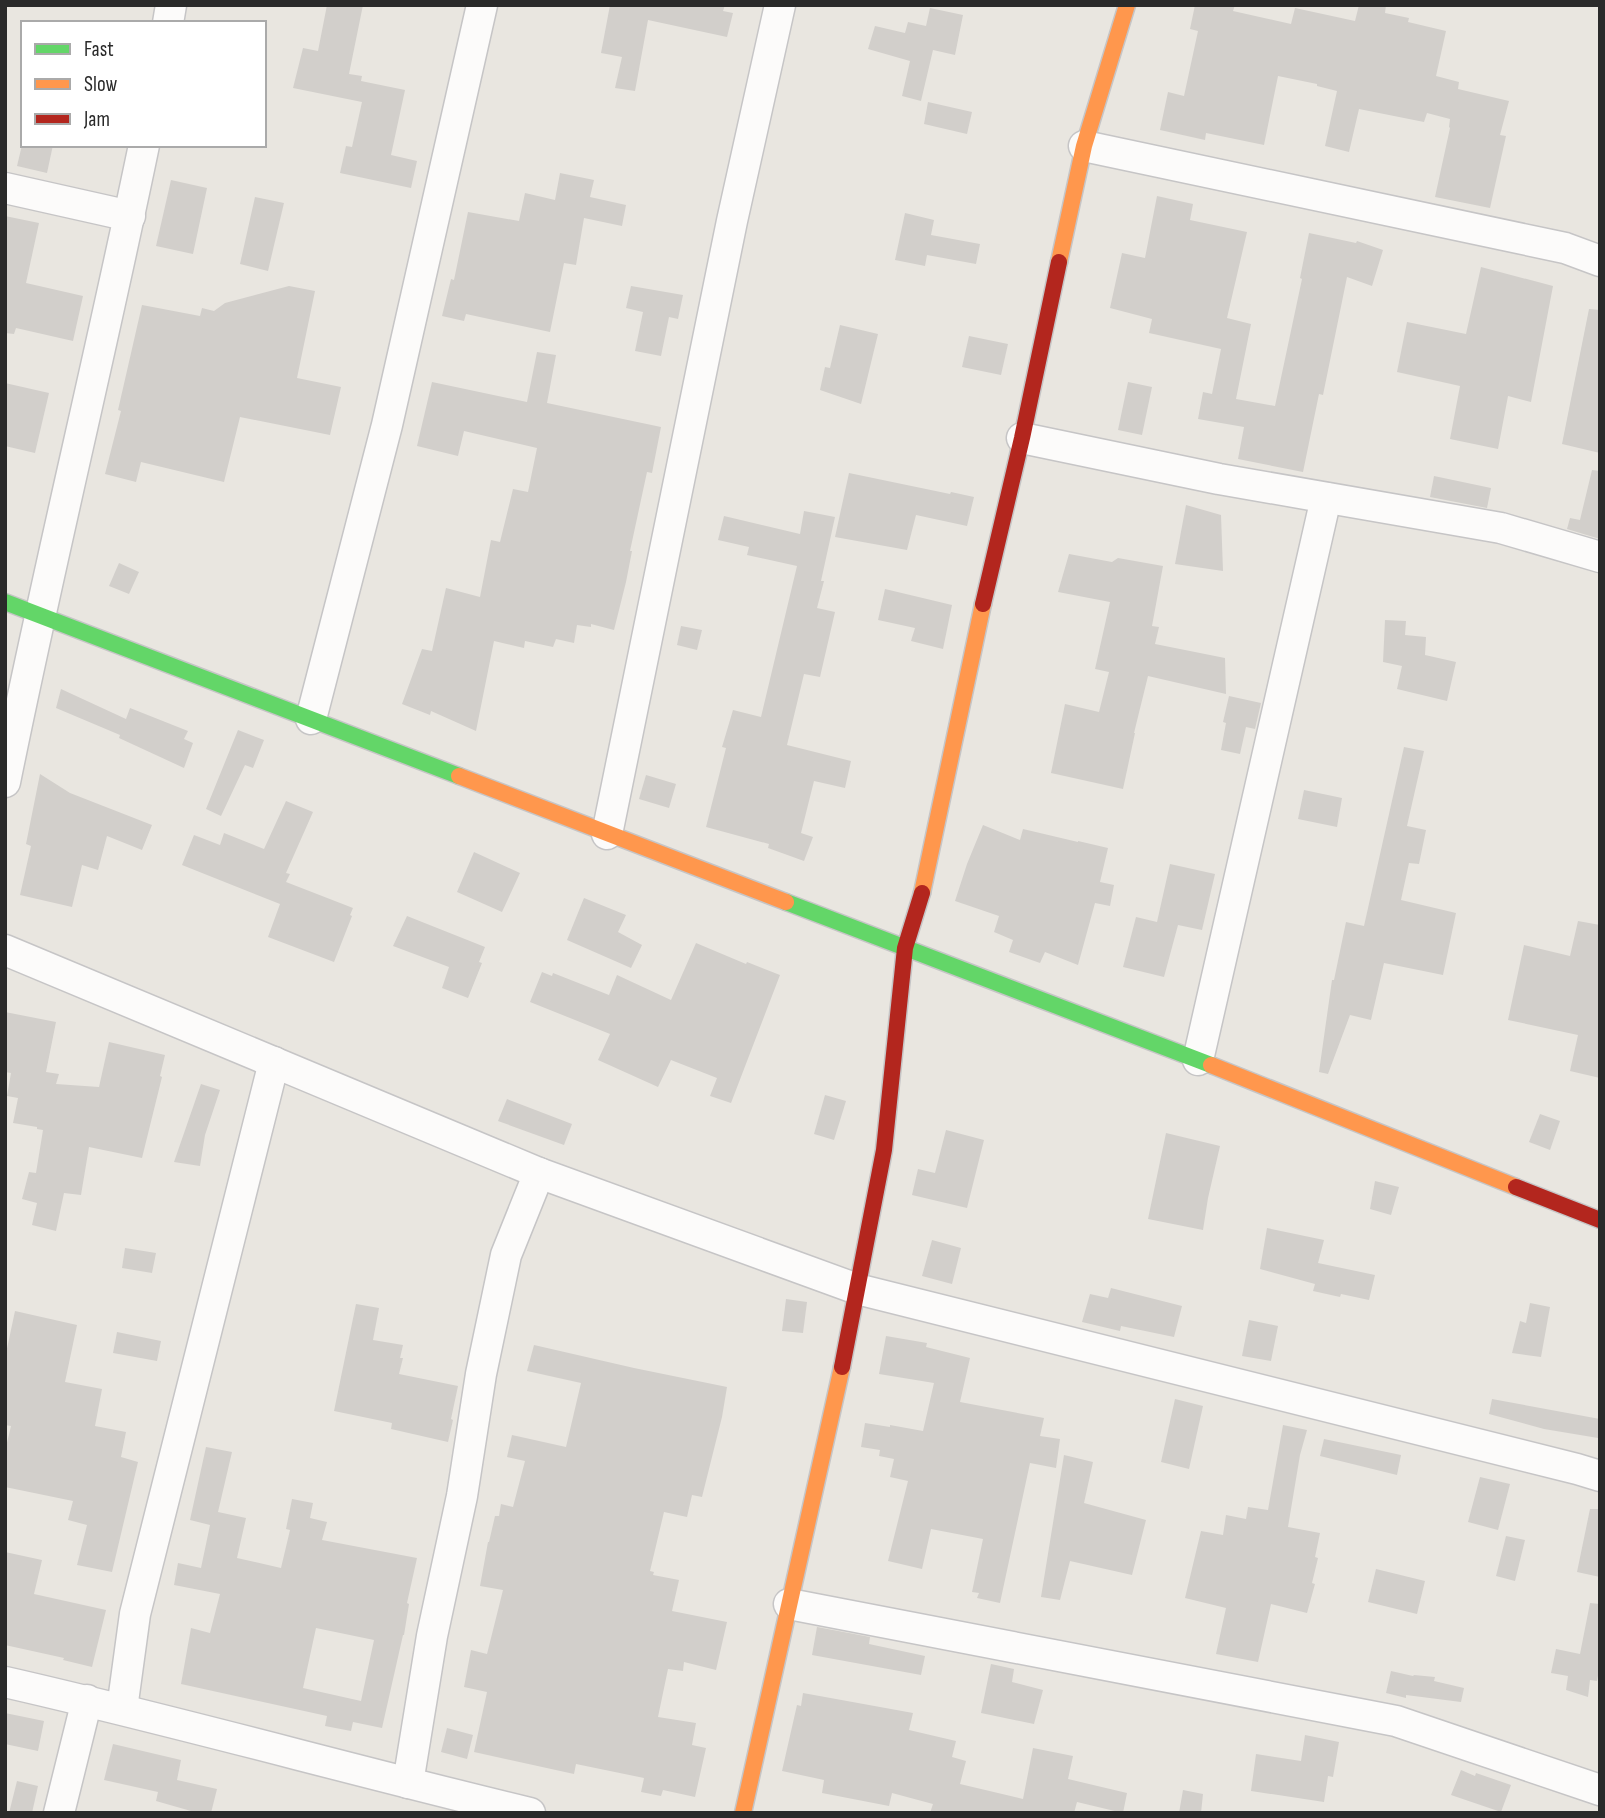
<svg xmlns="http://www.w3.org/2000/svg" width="1605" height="1818" font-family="'Sofia Sans Condensed',sans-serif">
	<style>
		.building { fill: #d2cfcb; fill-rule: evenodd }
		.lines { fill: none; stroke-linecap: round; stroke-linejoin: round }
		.street-casing { stroke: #c6c5c6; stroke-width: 33 }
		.fast-casing { stroke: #c6c5c6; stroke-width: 19 }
		.slow-casing { stroke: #c6c5c6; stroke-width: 19 }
		.jam-casing { stroke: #c6c5c6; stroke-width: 19 }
		.street { stroke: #fcfbfa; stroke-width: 30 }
		.fast { stroke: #63d668; stroke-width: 16 }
		.slow { stroke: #ff974d; stroke-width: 16 }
		.jam { stroke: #b3261e; stroke-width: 16 }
	</style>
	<rect width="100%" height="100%" fill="#e9e6e0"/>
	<g class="building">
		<polygon points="327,5 363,5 349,74 362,76 361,81 405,90 391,155 417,161 411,188 340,173 346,146 352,147 362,102 293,88 303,48 318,51"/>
		<polygon points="610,5 725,5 723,11 733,13 727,37 648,20 635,91 615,88 622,57 601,53"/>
		<polygon points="1195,5 1235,5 1233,11 1291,24 1295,8 1355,21 1359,5 1386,5 1385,13 1409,18 1408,22 1446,31 1436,76 1459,82 1458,89 1509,101 1500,135 1506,136 1490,208 1435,197 1450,128 1449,127 1450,119 1427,113 1424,122 1359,109 1349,152 1325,146 1337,91 1317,86 1317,84 1278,76 1264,145 1206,133 1205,140 1160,130 1168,92 1184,96 1198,31 1190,29"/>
		<polygon points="930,8 963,15 955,55 933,50 921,101 902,96 910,61 868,49 875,26 905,33 908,22 926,26"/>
		<polygon points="928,102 972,112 967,134 924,124"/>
		<polygon points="22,145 53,145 47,173 17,166"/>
		<polygon points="560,173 594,180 590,197 626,205 622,226 584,218 576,265 564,263 550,332 466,314 464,321 442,316 451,279 454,280 468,212 519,221 525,193 555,200"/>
		<polygon points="171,180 207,188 193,254 156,246"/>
		<polygon points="1157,196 1193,204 1190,220 1247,232 1227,318 1251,324 1236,399 1275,406 1302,279 1300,278 1309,233 1356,243 1357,241 1383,250 1372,286 1347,277 1323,395 1319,394 1303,472 1238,459 1244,427 1198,419 1203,392 1212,394 1221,349 1149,333 1152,319 1110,308 1122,253 1145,258"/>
		<polygon points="255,197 284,203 268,271 240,264"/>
		<polygon points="905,213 934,220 931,235 980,244 976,264 927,255 925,266 895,260"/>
		<polygon points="5,216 39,223 26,283 83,296 73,341 16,328 14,334 5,333"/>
		<polygon points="1481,267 1553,286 1531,402 1508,396 1498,449 1450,439 1460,386 1397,372 1407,322 1466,334"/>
		<polygon points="289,286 315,291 297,378 341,387 330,435 240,417 224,482 141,462 136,482 105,474 121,411 118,410 142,305 200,316 202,308 214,311 225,303"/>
		<polygon points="631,286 683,295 678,319 669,317 661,356 635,351 643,312 626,308"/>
		<polygon points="1589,309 1600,310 1600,453 1562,444"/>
		<polygon points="840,325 878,334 861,404 820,390 825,367 830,368"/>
		<polygon points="969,336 1008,344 1001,375 962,367"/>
		<polygon points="537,352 556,355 547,403 661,427 652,473 647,472 630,551 632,551 626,582 614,630 591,624 591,627 577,625 574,643 556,639 553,647 525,641 524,648 494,641 476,731 431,711 430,715 402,704 422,649 432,651 446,588 480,597 491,540 500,542 513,489 528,492 537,448 464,431 458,456 417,446 432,382 527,402"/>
		<polygon points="1128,382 1152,387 1142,435 1118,430"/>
		<polygon points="5,383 49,393 35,453 5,446"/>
		<polygon points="1592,470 1600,471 1600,539 1567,529 1570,518 1580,520"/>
		<polygon points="849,473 950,494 951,492 974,497 967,526 916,515 907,550 835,537"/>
		<polygon points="1434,476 1491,488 1487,508 1430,497"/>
		<polygon points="1186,505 1221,515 1223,571 1175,564"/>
		<polygon points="804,511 835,517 821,581 824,581 817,608 835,612 820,677 804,674 787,745 851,761 845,788 814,781 801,833 813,837 804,861 768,848 769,844 706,827 726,748 722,747 733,710 761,717 797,566 747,555 749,547 718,540 724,516 800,534"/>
		<polygon points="1069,554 1112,562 1118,558 1163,566 1152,626 1159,627 1155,644 1225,658 1226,694 1148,676 1134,733 1135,733 1123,789 1051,773 1065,704 1099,712 1109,672 1095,669 1110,602 1058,592"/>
		<polygon points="119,563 139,572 129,594 109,586"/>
		<polygon points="885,589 952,605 943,649 911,641 915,628 878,620"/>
		<polygon points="1385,620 1406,621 1405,635 1426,637 1425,655 1456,662 1447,701 1397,689 1402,666 1383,662"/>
		<polygon points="681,626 702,630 697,650 677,645"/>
		<polygon points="61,689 126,719 130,708 188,731 184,739 193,743 184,768 119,738 120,735 56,708"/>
		<polygon points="1229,696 1261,703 1255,729 1246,727 1240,754 1221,750 1226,723 1223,722"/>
		<polygon points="238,730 264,740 253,768 245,765 221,816 206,809"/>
		<polygon points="1404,747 1424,751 1407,826 1426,830 1419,864 1409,863 1401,900 1456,913 1443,975 1384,963 1371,1020 1350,1015 1328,1074 1319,1072 1332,980 1334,980 1346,922 1364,926"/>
		<polygon points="40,774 70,793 152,825 142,850 107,836 98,870 82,865 72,907 20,895 31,846 26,844"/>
		<polygon points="646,775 676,784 669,808 639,799"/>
		<polygon points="1304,790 1342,798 1337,827 1298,819"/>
		<polygon points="286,801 313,812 286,873 290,874 286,882 353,908 350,915 352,916 334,962 268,937 280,904 182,865 194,835 220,845 224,833 264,849"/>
		<polygon points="983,825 1020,840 1023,829 1078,842 1078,841 1108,848 1100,882 1114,885 1110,906 1095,903 1078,965 1045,952 1040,963 1009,952 1013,940 994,932 999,916 955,901 967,864"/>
		<polygon points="474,852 520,873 502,912 457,892"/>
		<polygon points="1170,864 1215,874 1202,930 1178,925 1164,977 1123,967 1136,917 1157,922"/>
		<polygon points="584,898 626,915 618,932 642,945 631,968 567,940"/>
		<polygon points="407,916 485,947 479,962 482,963 468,998 442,988 449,967 393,946"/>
		<polygon points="1578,921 1600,925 1600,1078 1570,1071 1578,1035 1508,1020 1524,945 1570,956"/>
		<polygon points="696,943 746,964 747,962 780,975 731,1103 710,1096 717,1078 671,1060 658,1087 598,1060 610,1034 530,1002 542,972 552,976 553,973 609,995 617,975 671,1000"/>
		<polygon points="5,1012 56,1022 46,1072 59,1074 56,1084 99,1087 109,1042 165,1055 160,1076 162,1077 142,1158 89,1147 81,1195 64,1193 56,1231 32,1225 37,1203 22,1199 29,1172 36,1173 43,1130 37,1129 37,1127 13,1123 18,1098 7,1096 11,1073 5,1072"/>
		<polygon points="201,1084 220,1090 205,1135 200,1166 174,1162"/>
		<polygon points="825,1095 846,1101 834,1140 814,1134"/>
		<polygon points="507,1099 572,1124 564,1145 498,1121"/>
		<polygon points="1540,1114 1560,1121 1550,1150 1529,1142"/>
		<polygon points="946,1130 984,1140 967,1208 912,1195 918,1169 935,1173"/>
		<polygon points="1166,1133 1220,1146 1208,1198 1203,1230 1148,1219"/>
		<polygon points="1375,1181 1399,1187 1391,1215 1370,1209"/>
		<polygon points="1267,1228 1324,1240 1318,1263 1375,1275 1369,1300 1341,1294 1340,1297 1313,1291 1315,1284 1260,1269"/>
		<polygon points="932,1240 961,1248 952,1284 922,1276"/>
		<polygon points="125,1248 156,1253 152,1273 122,1268"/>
		<polygon points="1111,1288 1182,1306 1174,1337 1121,1326 1120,1331 1082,1322 1090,1294 1108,1298"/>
		<polygon points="786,1299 807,1302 803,1333 782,1331"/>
		<polygon points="1530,1303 1550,1307 1541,1357 1512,1353 1520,1321 1526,1323"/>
		<polygon points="356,1304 379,1308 373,1340 403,1345 400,1358 403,1358 399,1374 458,1386 451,1419 453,1420 448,1442 391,1429 392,1423 334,1411"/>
		<polygon points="15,1311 77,1325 65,1382 102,1389 95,1426 126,1432 121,1457 138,1462 112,1572 77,1565 87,1525 68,1520 73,1501 5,1487 5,1451 11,1426 5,1425 5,1358"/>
		<polygon points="1249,1320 1278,1326 1271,1361 1242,1356"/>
		<polygon points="117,1332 161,1341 157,1361 113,1353"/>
		<polygon points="886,1336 927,1343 926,1347 970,1358 960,1402 1044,1418 1040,1436 1060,1439 1056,1468 1030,1463 1000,1603 977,1598 979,1593 972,1592 983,1539 931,1529 922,1569 888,1561 908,1481 890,1477 894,1459 879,1456 880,1450 861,1447 865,1423 890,1427 890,1425 923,1431 934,1383 879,1374"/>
		<polygon points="534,1345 634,1368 727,1387 722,1417 702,1497 692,1495 687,1517 664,1512 650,1571 654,1572 653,1575 679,1580 672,1611 727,1622 716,1670 684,1662 683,1671 668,1669 658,1717 696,1723 692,1745 706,1748 695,1797 663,1790 661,1796 641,1792 644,1778 576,1764 574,1774 474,1752 487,1692 464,1687 471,1650 487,1654 503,1590 480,1586 488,1542 489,1542 495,1516 499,1516 501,1504 513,1507 525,1461 507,1457 512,1435 566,1447 581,1383 527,1371"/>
		<polygon points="1175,1399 1203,1406 1189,1469 1161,1462"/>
		<polygon points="1492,1399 1600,1419 1598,1438 1544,1429 1489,1414"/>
		<polygon points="1283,1425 1307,1430 1300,1455 1288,1527 1320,1533 1315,1557 1318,1558 1312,1583 1315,1584 1307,1613 1271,1604 1258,1662 1216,1654 1226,1608 1185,1598 1201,1531 1223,1535 1226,1515 1246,1519 1248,1507 1268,1510"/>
		<polygon points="1324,1439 1401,1455 1397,1475 1320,1456"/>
		<path d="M206,1447L232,1452L218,1512L246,1518L237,1558L281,1568L290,1530L286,1529L292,1499L313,1503L310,1518L327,1522L322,1540L417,1558L407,1603L409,1604L404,1635H403L382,1728L353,1722L351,1731L325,1726L327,1716L181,1684L191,1628L210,1633L220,1594L174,1585L178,1563L201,1568L210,1525L190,1520ZM316,1628L374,1640L361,1701L303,1688Z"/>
		<polygon points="1064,1455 1093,1462 1084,1503 1146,1520 1132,1575 1070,1561 1060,1600 1041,1597"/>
		<polygon points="1480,1477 1510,1484 1498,1530 1468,1522"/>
		<polygon points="1590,1509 1600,1509 1600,1577 1577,1572"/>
		<polygon points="1506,1536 1525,1540 1515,1581 1496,1576"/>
		<polygon points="5,1552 42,1560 34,1594 106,1610 92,1667 63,1660 64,1658 5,1645"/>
		<polygon points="1376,1569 1425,1581 1417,1614 1368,1602"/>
		<polygon points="1590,1603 1600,1604 1600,1665 1597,1681 1590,1680 1588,1697 1566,1690 1568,1676 1551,1673 1556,1649 1580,1654"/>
		<polygon points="817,1627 870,1637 869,1644 925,1656 921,1675 812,1655"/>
		<polygon points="991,1664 1014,1669 1012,1682 1043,1690 1034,1724 981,1713"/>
		<polygon points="1391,1671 1413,1676 1414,1675 1435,1677 1434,1681 1464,1688 1461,1702 1406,1695 1406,1698 1386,1693"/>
		<polygon points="803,1693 913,1713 909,1730 956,1741 952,1757 966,1761 960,1784 1023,1799 1033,1748 1073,1756 1068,1779 1127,1793 1123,1813 1077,1802 1074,1813 930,1813 933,1804 892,1793 889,1806 822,1793 824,1780 782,1771 797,1705 801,1706"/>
		<polygon points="5,1713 44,1721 38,1751 5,1744"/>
		<polygon points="447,1728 473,1735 467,1759 441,1752"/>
		<polygon points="1305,1735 1339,1742 1333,1777 1328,1776 1324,1802 1251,1791 1256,1754 1301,1761"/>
		<polygon points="113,1744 181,1760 177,1780 217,1789 211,1813 198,1813 156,1801 158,1792 104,1780"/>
		<polygon points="1461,1770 1475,1776 1476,1773 1511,1785 1501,1812 1451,1795"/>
		<polygon points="17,1781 38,1786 32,1813 9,1813"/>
		<polygon points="1183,1790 1203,1794 1201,1813 1179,1813"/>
	</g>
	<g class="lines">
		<g class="street-casing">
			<g id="street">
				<polyline points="168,23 171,5"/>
				<polyline points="1084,146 1565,248 1600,261"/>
				<polyline points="5,188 130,216"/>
				<polyline points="1022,438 1219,479 1501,528 1600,557"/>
				<polyline points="311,719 387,425 482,5"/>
				<path d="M5,782C48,569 100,358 144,145"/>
				<polyline points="607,834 732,221 780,5"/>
				<polyline points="5,950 539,1173 857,1289 1577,1469 1600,1476"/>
				<polyline points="1198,1060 1326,498"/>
				<polyline points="789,1604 1396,1721 1600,1790"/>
				<path d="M5,1682C181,1722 354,1771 530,1813"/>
				<polyline points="122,1709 135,1614 274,1062"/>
				<polyline points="408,1783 432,1636 462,1496 481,1374 506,1255 539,1173"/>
				<polyline points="59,1813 87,1700"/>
			</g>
		</g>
		<g class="fast-casing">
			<g id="fast">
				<polyline points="5,602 459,776"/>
				<polyline points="786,902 1211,1065"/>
			</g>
		</g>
		<g class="slow-casing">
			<g id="slow">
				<polyline points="1059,262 1084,146 1127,5"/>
				<polyline points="459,776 786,902"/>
				<polyline points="922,893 983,604"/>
				<polyline points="1211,1065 1516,1187"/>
				<polyline points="743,1813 842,1367"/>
			</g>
		</g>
		<g class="jam-casing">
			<g id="jam">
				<polyline points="983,604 1022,438 1059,262"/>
				<polyline points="1516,1187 1600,1220"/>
				<polyline points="842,1367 884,1150 905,948 922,893"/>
			</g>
		</g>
		<use href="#street" class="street"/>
		<use href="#fast" class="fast"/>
		<use href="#slow" class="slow"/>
		<use href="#jam" class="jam"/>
	</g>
	<rect width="1605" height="1818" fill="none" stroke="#2a2a2a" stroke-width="14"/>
	<rect x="21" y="21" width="245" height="126" fill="#ffffff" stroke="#aaaaaa" stroke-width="2"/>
	<rect x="35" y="44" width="35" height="10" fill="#63d668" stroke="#aaaaaa" stroke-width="2"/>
	<text x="84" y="56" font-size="21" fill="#2a2a2a">Fast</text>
	<rect x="35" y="79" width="35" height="10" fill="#ff974d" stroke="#aaaaaa" stroke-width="2"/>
	<text x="84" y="91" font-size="21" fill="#2a2a2a">Slow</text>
	<rect x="35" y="114" width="35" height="10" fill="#b3261e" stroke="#aaaaaa" stroke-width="2"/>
	<text x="84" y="126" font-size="21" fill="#2a2a2a">Jam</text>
</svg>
